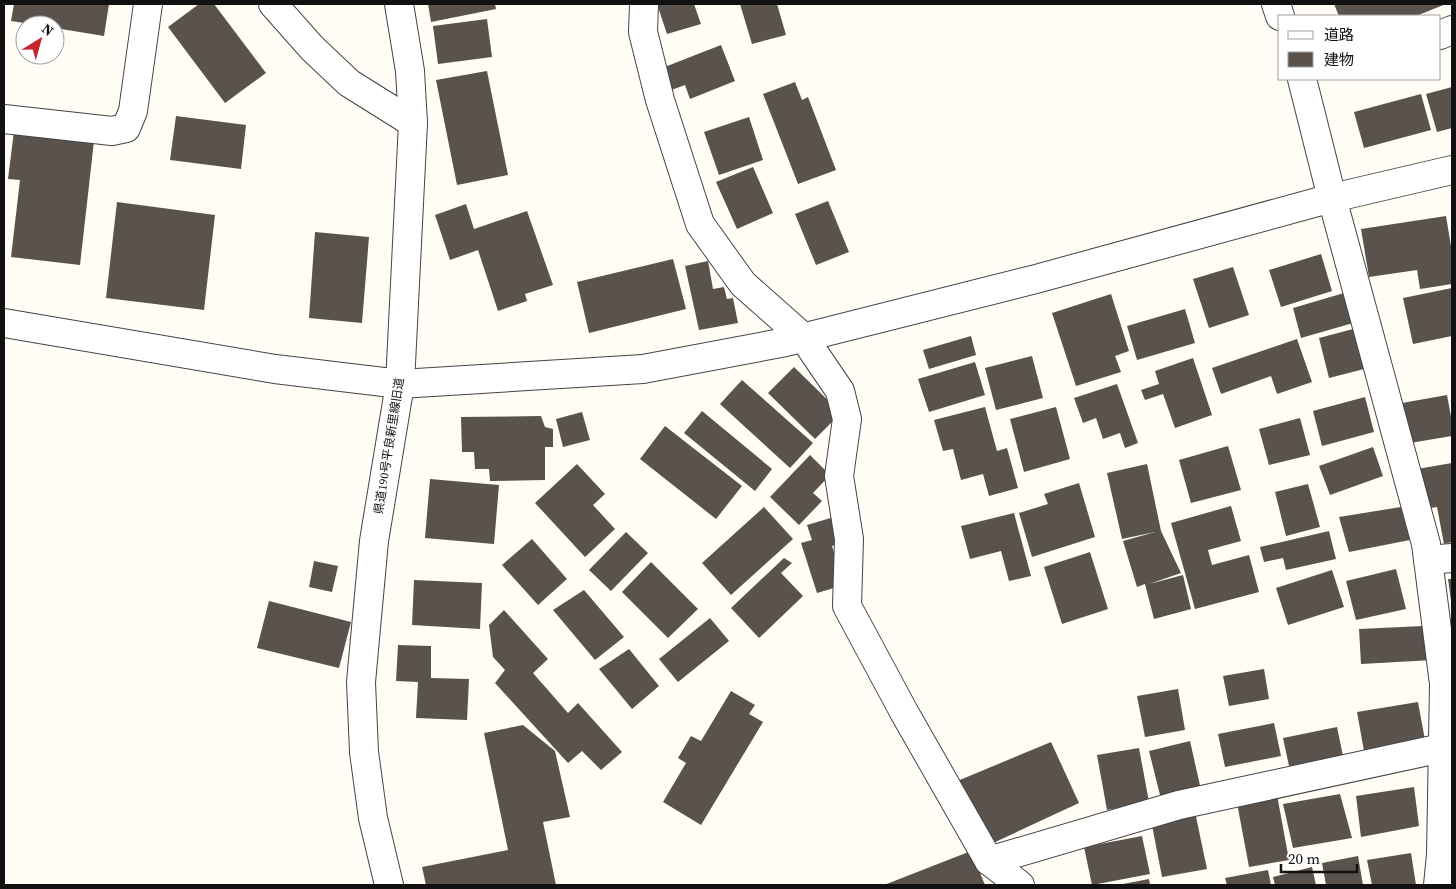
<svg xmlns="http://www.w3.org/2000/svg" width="1456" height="889" font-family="'Source Serif 4','Noto Sans JP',serif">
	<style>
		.building { fill: #5a524d }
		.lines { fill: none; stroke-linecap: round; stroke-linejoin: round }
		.minor-casing { stroke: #444; stroke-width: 30 }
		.minor { stroke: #fff; stroke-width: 28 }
		.labels { text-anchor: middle; stroke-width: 5; stroke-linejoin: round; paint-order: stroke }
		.street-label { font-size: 12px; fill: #111; stroke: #fff }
	</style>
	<rect width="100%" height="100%" fill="#fffdf5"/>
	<g class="building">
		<polygon points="14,4 109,4 104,36 55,28 55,25 38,25 11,21"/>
		<polygon points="199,4 214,4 266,73 225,103 168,27"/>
		<polygon points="428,4 495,4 496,9 431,22"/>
		<polygon points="657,4 694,4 701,24 667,34"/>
		<polygon points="740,4 777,4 786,35 752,44"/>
		<polygon points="1334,4 1446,4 1416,16 1339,16"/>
		<polygon points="487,19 492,57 438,64 433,26"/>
		<polygon points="721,45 735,81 690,99 685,85 666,92 657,70"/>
		<polygon points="487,71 508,175 457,185 436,80"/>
		<polygon points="795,82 802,100 808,97 836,170 798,184 763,94"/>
		<polygon points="1452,87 1452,128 1437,132 1426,94"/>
		<polygon points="1421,94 1431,130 1364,148 1354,112"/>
		<polygon points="176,116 246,125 241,169 170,160"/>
		<polygon points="749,117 763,160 719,175 704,132"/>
		<polygon points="14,131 94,141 80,265 11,257 20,180 8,179"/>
		<polygon points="753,167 773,213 737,229 716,182"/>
		<polygon points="828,201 849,252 816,265 795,214"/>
		<polygon points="117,202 215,215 204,310 106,298"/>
		<polygon points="466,204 474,229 527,211 553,285 525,294 527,301 498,311 478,250 450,260 435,215"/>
		<polygon points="1446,216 1452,252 1452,284 1420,289 1417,270 1369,277 1361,229"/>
		<polygon points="315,232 369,237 362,323 309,318"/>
		<polygon points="1321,254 1332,291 1281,307 1269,270"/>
		<polygon points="673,259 686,309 589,333 577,282"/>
		<polygon points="708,261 713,289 724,287 727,299 733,298 738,323 699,330 685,266"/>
		<polygon points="1233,267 1249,315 1209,328 1193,279"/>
		<polygon points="1452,288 1452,336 1413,344 1403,298"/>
		<polygon points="1344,293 1353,323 1301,338 1293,308"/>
		<polygon points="1111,294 1129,351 1115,356 1121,372 1076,386 1052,313"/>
		<polygon points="1185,309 1195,343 1137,360 1127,326"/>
		<polygon points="1357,328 1368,368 1329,378 1319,338"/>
		<polygon points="971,336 976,355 929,369 923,350"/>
		<polygon points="1297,339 1312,382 1277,394 1271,376 1221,394 1212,368"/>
		<polygon points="1032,356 1043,398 996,410 985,368"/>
		<polygon points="1193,358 1212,415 1175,428 1163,394 1145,400 1141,390 1159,384 1155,371"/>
		<polygon points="975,362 985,395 929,412 918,379"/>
		<polygon points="794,367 841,413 815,439 768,393"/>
		<polygon points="742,380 813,443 790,468 720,404"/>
		<polygon points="1117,384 1138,443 1125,448 1120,433 1103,439 1096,418 1083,423 1074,398"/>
		<polygon points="1447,395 1452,422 1452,436 1410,443 1402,403"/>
		<polygon points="1365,397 1374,432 1322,446 1313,411"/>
		<polygon points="985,407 997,451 1007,448 1018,488 989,496 983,474 961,480 953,449 943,451 934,420"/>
		<polygon points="1056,407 1070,459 1024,472 1010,419"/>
		<polygon points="702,411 772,469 755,491 684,433"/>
		<polygon points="582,412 590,440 563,447 556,419"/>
		<polygon points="541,416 545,427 553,429 553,447 545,447 545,480 490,481 489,469 475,469 474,452 462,452 461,417"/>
		<polygon points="1300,418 1310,455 1269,465 1259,429"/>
		<polygon points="665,426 742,486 716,519 640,459"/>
		<polygon points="1228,446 1241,490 1191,503 1179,460"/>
		<polygon points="1373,447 1383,476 1330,495 1319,466"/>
		<polygon points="810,455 830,475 813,493 822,501 799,525 770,497"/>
		<polygon points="1452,463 1452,542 1444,544 1437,507 1424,509 1417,469"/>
		<polygon points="577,464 605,494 593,505 615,529 585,557 535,503"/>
		<polygon points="1147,464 1161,531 1181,573 1149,584 1183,575 1191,609 1154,619 1145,584 1137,587 1123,541 1155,532 1122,539 1107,473"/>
		<polygon points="430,479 499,485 494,544 425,538"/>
		<polygon points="1079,483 1095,537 1032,557 1019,513 1048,504 1044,494"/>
		<polygon points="1308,484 1320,527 1286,536 1275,492"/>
		<polygon points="1231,506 1241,541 1208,550 1212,565 1249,555 1259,592 1195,609 1171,523"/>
		<polygon points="764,507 793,539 731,595 702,563"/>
		<polygon points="1401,507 1410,540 1349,552 1339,517"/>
		<polygon points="1014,513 1031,576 1009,581 1001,551 970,559 961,526"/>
		<polygon points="834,517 843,543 832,546 844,585 817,593 801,543 812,540 807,525"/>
		<polygon points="1329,531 1336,559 1286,570 1283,558 1264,562 1260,547"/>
		<polygon points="626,532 648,553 611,591 589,570"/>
		<polygon points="532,539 567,579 538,605 502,565"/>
		<polygon points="1090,552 1108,609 1062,624 1044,567"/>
		<polygon points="784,558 792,563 781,573 803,596 759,638 731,608"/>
		<polygon points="314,561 338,566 332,592 309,587"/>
		<polygon points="651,562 698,609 668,638 622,592"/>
		<polygon points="1396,569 1406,609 1356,620 1346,581"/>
		<polygon points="1332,570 1344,607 1288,625 1276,588"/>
		<polygon points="1448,579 1452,579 1452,601 1451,601"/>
		<polygon points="414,580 482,583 480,629 412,625"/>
		<polygon points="584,590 624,637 595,660 553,610"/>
		<polygon points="269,601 351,622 339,668 257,648"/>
		<polygon points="504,610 548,659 533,673 568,713 578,703 622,752 601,770 582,751 568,763 495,683 505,670 493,657 489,625"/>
		<polygon points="710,618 729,641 678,682 659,659"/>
		<polygon points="1423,626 1433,660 1361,664 1359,629"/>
		<polygon points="398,645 431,646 431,678 469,679 467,720 416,718 418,682 396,681"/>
		<polygon points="629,649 659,686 632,709 599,669"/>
		<polygon points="1264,669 1269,699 1229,706 1223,676"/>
		<polygon points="1178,689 1185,730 1145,737 1137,696"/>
		<polygon points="731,691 755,705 749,714 763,722 701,825 663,802 686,763 678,758 691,736 701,741"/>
		<polygon points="1418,702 1425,740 1364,751 1357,712"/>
		<polygon points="1274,723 1281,756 1225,767 1218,734"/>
		<polygon points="523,725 555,751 570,817 543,822 556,885 426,885 422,867 508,850 484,733"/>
		<polygon points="1337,727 1343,756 1289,766 1283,738"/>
		<polygon points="1190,741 1201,790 1161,799 1149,751"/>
		<polygon points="1051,742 1079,803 991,844 955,782"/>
		<polygon points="1139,748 1149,802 1107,810 1097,755"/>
		<polygon points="1414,787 1419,826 1361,837 1356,796"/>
		<polygon points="1340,794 1352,838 1293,848 1283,804"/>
		<polygon points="1277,795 1289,860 1249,867 1237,803"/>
		<polygon points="1195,812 1207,869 1162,877 1151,820"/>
		<polygon points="1142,836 1150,874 1092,885 1084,847"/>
		<polygon points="971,851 985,885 884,885"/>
		<polygon points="1411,853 1416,885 1372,885 1367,860"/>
		<polygon points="1358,856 1363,885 1326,885 1322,863"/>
		<polygon points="1312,867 1316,885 1275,885 1273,877"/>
		<polygon points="1268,870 1271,885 1227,885 1225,878"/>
		<polygon points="1149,879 1150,885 1123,885 1123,884"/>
	</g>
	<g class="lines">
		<g class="minor-casing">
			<g id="minor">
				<polyline points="273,4 312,48 349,83 413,123"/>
				<polyline points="644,4 643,32 660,100 700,224 743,284 804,338 840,391 847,419 839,476 849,539 847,606 904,712 989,861 1020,885"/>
				<polyline points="1276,4 1280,16"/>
				<polyline points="1440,35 1452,30"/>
				<polyline points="1302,79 1332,198 1452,170"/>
				<polyline points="4,119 112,131 126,128 133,111 148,4"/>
				<polyline points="4,323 275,369 400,384 643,369 786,342 1036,279 1332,198 1426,544 1444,684 1441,855 1438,885"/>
				<polyline points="1428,560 1452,558"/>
				<polyline points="989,861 1179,805 1442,748"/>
				<polyline points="389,885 373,818 364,752 361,682 374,541 400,384 413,123 410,71 399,4"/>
			</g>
		</g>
		<use href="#minor" class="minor"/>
	</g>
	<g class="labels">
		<g class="street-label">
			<text transform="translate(389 446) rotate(-81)" y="4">県道190号平良新里線旧道</text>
		</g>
	</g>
	<rect width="1456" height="889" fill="none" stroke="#111111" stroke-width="10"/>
	<rect x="1278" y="15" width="162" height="65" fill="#ffffff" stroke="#a0a0a0"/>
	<rect x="1288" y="31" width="25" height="8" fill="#ffffff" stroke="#a0a0a0"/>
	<text x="1324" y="40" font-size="15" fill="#111111">道路</text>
	<rect x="1288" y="52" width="25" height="15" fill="#5a524d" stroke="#a0a0a0"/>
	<text x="1324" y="65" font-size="15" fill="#111111">建物</text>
	<g transform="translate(40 40) rotate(37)"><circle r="24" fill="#ffffff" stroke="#a0a0a0"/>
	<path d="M0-4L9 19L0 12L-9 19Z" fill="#c4262e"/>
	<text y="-8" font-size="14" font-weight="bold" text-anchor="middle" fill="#111111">N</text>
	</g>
	<path d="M1281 864v8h76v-8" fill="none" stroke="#111111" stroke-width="2.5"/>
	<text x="1288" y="864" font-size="15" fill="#111111" stroke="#ffffff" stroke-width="4" paint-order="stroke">20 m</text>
</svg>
